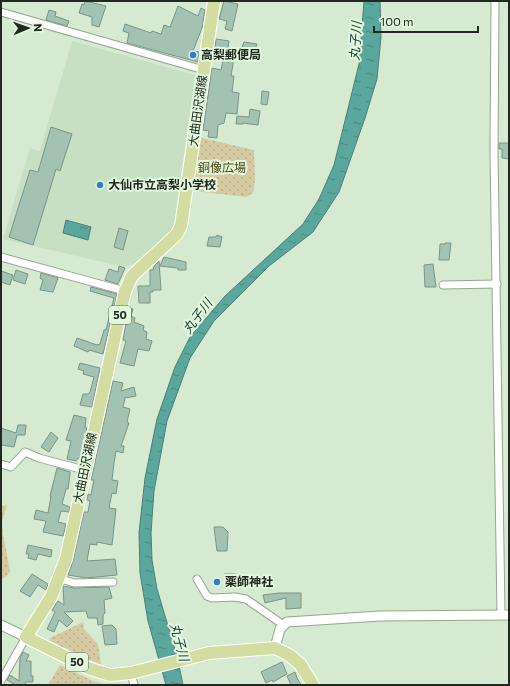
<svg xmlns="http://www.w3.org/2000/svg" width="510" height="686" font-family="Commissioner,'Noto Sans JP',sans-serif">
	<style>
		.built { fill: #c7dfc2 }
		.grass { fill: url(#grass-dots) }
		.water { fill: url(#water-ripples); stroke: #498177 }
		.building { fill: #a4c2b2; stroke: #799586 }
		.lines { fill: none; stroke-linecap: round; stroke-linejoin: round }
		.minor-casing { stroke: #94a68f; stroke-width: 9 }
		.tertiary-casing { stroke: #94a68f; stroke-width: 11 }
		.primary-casing { stroke: #fff; stroke-width: 14 }
		.minor { stroke: #fff; stroke-width: 7 }
		.tertiary { stroke: #fff; stroke-width: 9 }
		.primary { stroke: #d3dda1; stroke-width: 12 }
		.poi-dot { fill: #317ece; stroke: #e3f7de; stroke-width: 1.5 }
		.labels { text-anchor: middle; stroke-width: 4; stroke-linejoin: round; paint-order: stroke }
		.shield { fill: #e3f7de; stroke: #5b6658; stroke-width: 1 }
		.shield-label { font-size: 11px; font-weight: bold; fill: #21281f }
		.poi-label { font-size: 12px; font-weight: bold; fill: #21281f; stroke: #e3f7de; text-anchor: start }
		.street-label { font-size: 12px; fill: #21281f; stroke: #e3f7de }
		.park-label { font-size: 12px; fill: #4e4315; stroke: #e3f7de }
		.water-label { font-size: 13px; font-style: italic; fill: #1b3f3b; stroke: #e3f7de }
	</style>
	<defs>
		<pattern id="grass-dots" width="8" height="8" patternUnits="userSpaceOnUse"><rect width="8" height="8" fill="#d5caa2"/><path d="M2 2h.1M6 6h.1" fill="none" stroke="#b7ae8b" stroke-width="1.8" stroke-linecap="round"/></pattern>
		<pattern id="water-ripples" width="26" height="14" patternUnits="userSpaceOnUse"><rect width="26" height="14" fill="#5aa79d"/><path d="M2 4q2-2 4 0t4 0M15 11q2-2 4 0t4 0" fill="none" stroke="#4a887f"/></pattern>
	</defs>
	<rect width="100%" height="100%" fill="#d6ead1"/>
	<polygon class="built" points="72,41 195,75 174,227 169,234 133,264 124,267 3,239 30,148 40,151"/>
	<g class="grass">
		<polygon points="202,138 254,150 255,180 253,193 246,197 195,191 193,188 198,141"/>
		<polygon points="7,505 2,522 3,534 10,571 7,576 1,579 1,506"/>
		<polygon points="83,622 84,629 98,644 101,665 50,641 50,638"/>
		<polygon points="60,665 93,681 106,685 48,685"/>
	</g>
	<g class="water">
		<polygon points="364,1 380,1 381,37 377,79 365,118 339,192 313,232 269,266 214,321 190,358 167,421 154,491 151,533 152,560 157,589 177,656 183,685 166,685 148,621 140,573 139,533 145,478 157,419 175,367 190,337 225,296 303,224 319,199 334,165 359,64"/>
		<polygon points="66,220 91,227 88,240 63,233"/>
	</g>
	<g class="building">
		<polygon points="85,1 106,6 99,27 92,25 92,17 79,13 82,4 84,5"/>
		<polygon points="224,1 238,4 232,31 225,29 227,21 219,19"/>
		<polygon points="178,6 198,16 201,8 205,10 202,28 193,51 199,52 198,62 127,43 129,33 123,31 125,24 151,33 152,31 161,34 164,25 170,27"/>
		<polygon points="49,10 56,12 55,16 69,21 67,26 46,20"/>
		<polygon points="216,39 229,41 227,56 234,58 231,76 234,76 232,92 239,93 237,114 226,113 224,123 218,125 217,138 208,137 209,131 203,130 212,68 221,70 223,60 214,56"/>
		<polygon points="244,42 257,44 252,57 243,53 245,48 242,47"/>
		<polygon points="262,91 269,92 267,105 261,104"/>
		<polygon points="250,109 260,111 258,125 243,123 243,124 236,124 237,116 249,117"/>
		<polygon points="51,127 72,134 60,171 56,169 33,245 9,237 30,170 38,172"/>
		<polygon points="499,143 509,143 509,159 502,158 502,149 499,149"/>
		<polygon points="119,228 128,231 123,250 114,247"/>
		<polygon points="217,235 222,237 220,247 207,246 209,237 216,237"/>
		<polygon points="445,243 451,243 449,260 439,260 440,244 445,244"/>
		<polygon points="164,257 186,262 186,270 178,270 178,268 160,266"/>
		<polygon points="159,261 161,290 153,290 153,292 150,292 150,303 139,303 138,286 150,286 150,270 153,270 154,266"/>
		<polygon points="433,264 436,287 425,287 424,265"/>
		<polygon points="119,266 125,268 118,284 105,280 109,269 118,272"/>
		<polygon points="16,270 28,274 25,284 13,280"/>
		<polygon points="1,271 13,275 10,285 1,282"/>
		<polygon points="41,273 58,278 53,292 40,290 43,280 40,278"/>
		<polygon points="91,287 117,294 103,354 89,350 88,352 74,346 77,338 97,345 100,344 104,330 106,330 114,298 90,291"/>
		<polygon points="129,308 133,309 131,316 135,318 134,322 144,326 143,330 147,332 146,339 152,341 149,351 138,349 134,366 120,363 126,341 123,340"/>
		<polygon points="80,363 100,368 92,407 80,405 83,394 88,394 90,392 94,377 83,374 84,371 78,369"/>
		<polygon points="113,381 123,383 121,391 134,387 136,396 125,398 123,407 130,409 127,422 129,423 121,446 124,446 123,453 116,451 114,463 112,480 118,481 116,494 112,493 109,508 116,509 112,545 97,542 97,545 90,544 87,561 115,559 117,575 86,578 68,575 73,561 84,512 88,512 90,501 87,500 88,494 91,495 94,480 91,480"/>
		<polygon points="74,415 86,418 85,428 87,428 81,457 77,459 76,461 67,459 71,441 66,440"/>
		<polygon points="18,425 26,425 25,435 17,435 14,447 1,445 1,428 16,433"/>
		<polygon points="51,432 58,438 49,452 41,447"/>
		<polygon points="57,468 70,472 70,474 68,489 66,489 62,504 70,507 69,512 61,511 58,522 66,524 63,536 43,532 46,521 34,519 36,510 48,513 51,496 50,496"/>
		<polygon points="214,527 223,527 228,532 227,551 217,551"/>
		<polygon points="28,545 52,550 51,557 38,554 36,560 28,558 29,554 26,554"/>
		<polygon points="32,574 48,584 46,590 38,585 30,597 20,591"/>
		<rect x="225" y="574" width="10" height="9"/>
		<polygon points="63,586 74,588 109,587 112,598 104,600 105,613 103,615 103,624 98,625 97,618 88,618 86,611 64,612 73,621 67,627 59,620 54,632 47,629 55,612 52,610 58,601 64,605"/>
		<polygon points="279,593 301,593 301,608 286,609 286,598 265,603 263,595"/>
		<polygon points="112,625 116,629 117,644 105,645 102,626"/>
		<polygon points="23,652 29,655 26,661 31,661 31,676 33,676 33,682 26,682 25,685 15,685 7,680 10,675 19,681 20,658"/>
		<polygon points="282,662 287,674 273,682 272,680 266,683 261,672"/>
		<polygon points="295,672 297,678 301,685 291,685 287,676"/>
	</g>
	<g class="lines">
		<g class="minor-casing">
			<g id="minor">
				<polyline points="495,1 494,152 501,615"/>
				<polyline points="1,12 204,70"/>
				<polyline points="1,257 125,291"/>
				<polyline points="443,285 497,284"/>
				<polyline points="1,464 11,467 25,452 39,458 84,470"/>
				<polyline points="58,578 74,583 113,582"/>
				<polyline points="197,579 207,596 212,598 235,597 246,599 282,624"/>
				<polyline points="131,673 134,685"/>
				<polyline points="1,681 26,637"/>
			</g>
		</g>
		<g class="tertiary-casing">
			<g id="tertiary">
				<polyline points="1,625 26,637"/>
				<polyline points="275,648 280,629 287,622 380,616 509,615"/>
			</g>
		</g>
		<g class="primary-casing">
			<polyline id="primary" points="214,1 181,226 177,234 132,276 125,291 66,559 51,597 26,637 88,668 110,675 131,673 209,653 275,648 289,655 300,664 313,685"/>
		</g>
		<use href="#minor" class="minor"/>
		<use href="#tertiary" class="tertiary"/>
		<use href="#primary" class="primary"/>
	</g>
	<g class="poi-dot">
		<circle cx="193" cy="55" r="4"/>
		<circle cx="100" cy="185" r="4"/>
		<circle cx="217" cy="582" r="4"/>
	</g>
	<g class="labels">
		<g class="shield">
			<rect x="109" y="306" width="22" height="18" rx="3"/>
			<rect x="66" y="653" width="22" height="18" rx="3"/>
		</g>
		<g class="shield-label">
			<text x="120" y="319">50</text>
			<text x="77" y="666">50</text>
		</g>
		<g class="poi-label">
			<text x="201" y="59">高梨郵便局</text>
			<text x="108" y="189">大仙市立高梨小学校</text>
			<text x="225" y="586">薬師神社</text>
		</g>
		<g class="street-label">
			<text transform="translate(198 111) rotate(-82)" y="4">大曲田沢湖線</text>
			<text transform="translate(85 468) rotate(-78)" y="4">大曲田沢湖線</text>
		</g>
		<g class="park-label">
			<text x="222" y="172">銅像広場</text>
		</g>
		<g class="water-label">
			<text transform="translate(355 41) rotate(-86)" y="5">丸子川</text>
			<text transform="translate(197 316) rotate(-53)" y="5">丸子川</text>
			<text transform="translate(180 642) rotate(75)" y="5">丸子川</text>
		</g>
	</g>
	<rect width="510" height="686" fill="none" stroke="#21281f" stroke-width="4"/>
	<g transform="translate(28 28) rotate(88)" stroke="#e3f7de" stroke-width="3" paint-order="stroke">
	<path d="M0-3L7 15L0 10L-7 15Z" fill="#21281f"/>
	<text y="-6" font-size="11" font-weight="bold" text-anchor="middle" fill="#21281f">N</text>
	</g>
	<path d="M374 26v6h104v-6" fill="none" stroke="#21281f" stroke-width="2"/>
	<text x="380" y="26" font-size="12" fill="#21281f" stroke="#e3f7de" stroke-width="3" paint-order="stroke">100 m</text>
</svg>
